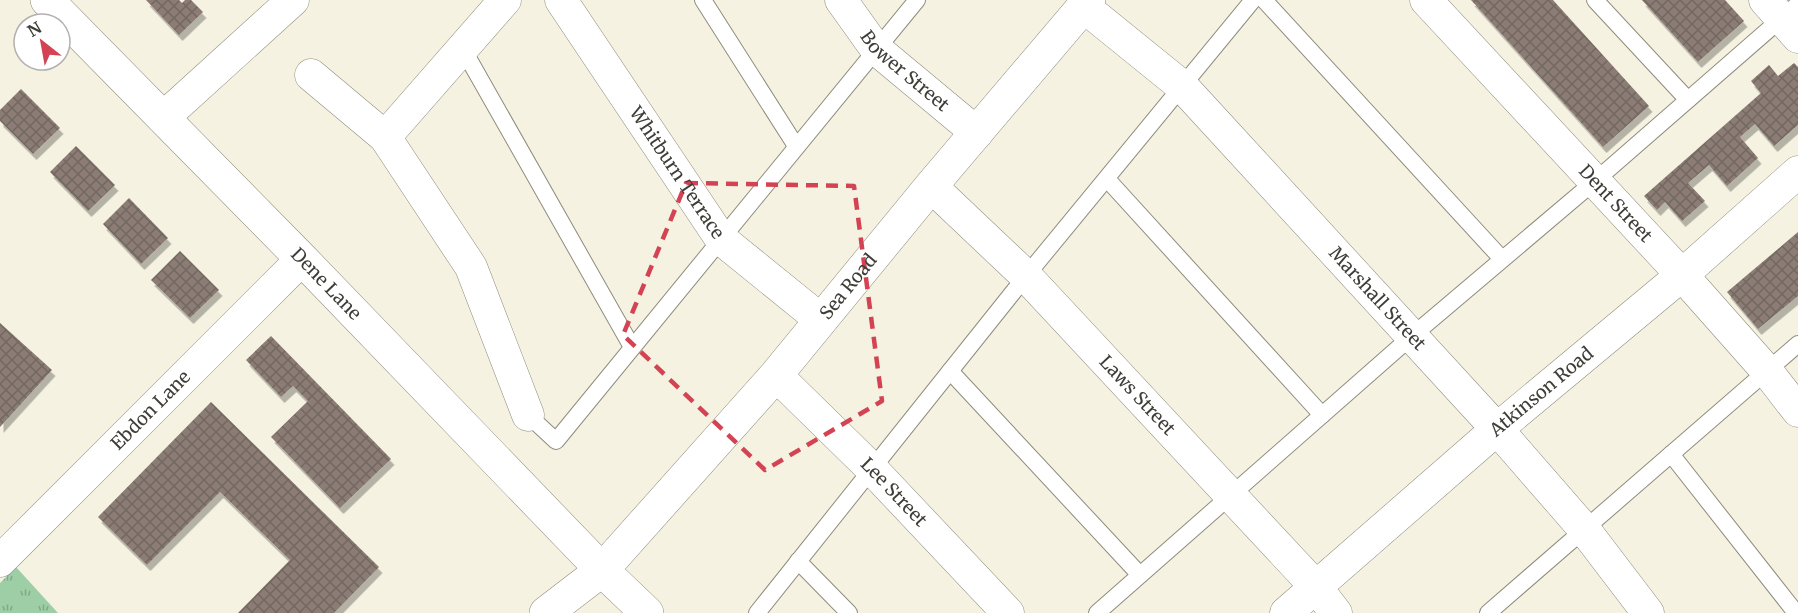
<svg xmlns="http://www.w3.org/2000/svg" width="1798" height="613" font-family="Merriweather,serif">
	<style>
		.grass { fill: url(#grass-tufts) }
		.building { fill: url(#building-cross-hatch); filter: url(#shadow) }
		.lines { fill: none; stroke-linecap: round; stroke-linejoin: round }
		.lane-casing { stroke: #8f8c7d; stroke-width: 18 }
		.street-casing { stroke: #8f8c7d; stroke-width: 33 }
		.secondary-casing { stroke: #8f8c7d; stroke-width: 34 }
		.lane { stroke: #fff; stroke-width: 16 }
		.street { stroke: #fff; stroke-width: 32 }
		.secondary { stroke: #fff; stroke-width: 33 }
		.marked { fill: none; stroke: #d34353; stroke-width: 4.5; stroke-dasharray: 12 8; stroke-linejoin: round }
		.labels { text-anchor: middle; stroke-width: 6; stroke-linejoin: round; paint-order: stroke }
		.street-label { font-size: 18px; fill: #3e3d37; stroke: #fff }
	</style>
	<defs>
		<pattern id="grass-tufts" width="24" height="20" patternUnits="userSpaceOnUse" patternTransform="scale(1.5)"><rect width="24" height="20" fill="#9dcea6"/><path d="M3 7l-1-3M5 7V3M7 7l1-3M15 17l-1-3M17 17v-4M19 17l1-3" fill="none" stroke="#81a888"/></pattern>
		<pattern id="building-cross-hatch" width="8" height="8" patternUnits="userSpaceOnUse" patternTransform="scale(1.5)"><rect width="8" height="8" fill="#8b7c74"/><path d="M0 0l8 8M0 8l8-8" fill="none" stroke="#736760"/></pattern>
		<filter id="shadow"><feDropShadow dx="3.5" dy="6" stdDeviation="0" flood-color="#0004"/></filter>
	</defs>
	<rect width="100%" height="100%" fill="#f5f2e1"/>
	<polygon class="grass" points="16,567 58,613 0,613 0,583"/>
	<g class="building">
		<polygon points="146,0 179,0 182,3 185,0 191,0 203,12 179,35"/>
		<polygon points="1471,0 1553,0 1649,106 1603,147"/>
		<polygon points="1642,0 1725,0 1744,21 1698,62"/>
		<polygon points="1794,63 1798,67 1798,125 1774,146 1755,124 1740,137 1758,158 1727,186 1709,165 1688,183 1705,201 1682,221 1665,202 1657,210 1644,196 1761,93 1751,81 1769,65 1778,76"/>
		<polygon points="21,89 60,128 33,154 0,121 0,110"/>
		<polygon points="76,146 115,185 88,211 50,172"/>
		<polygon points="129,198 168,238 141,264 103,224"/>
		<polygon points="1798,232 1798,296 1758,329 1727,292"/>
		<polygon points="180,251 219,290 190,318 151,280"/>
		<polygon points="0,323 52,370 0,427"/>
		<polygon points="271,336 391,459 340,508 271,437 308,401 293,386 281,397 246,360"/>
		<polygon points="211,402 379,567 334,613 238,613 290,560 220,492 147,565 98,517"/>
	</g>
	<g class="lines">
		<g class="lane-casing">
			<g id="lane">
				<polyline points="703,0 796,146"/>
				<polyline points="1264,0 1502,259"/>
				<polyline points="1595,0 1688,100"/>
				<polyline points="463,49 632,347"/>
				<polyline points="1107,179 1322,415"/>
				<polyline points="950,371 1140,575"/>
				<polyline points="528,415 556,441 917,0"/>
				<polyline points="1671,454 1796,613"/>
				<polyline points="798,561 849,613"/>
				<polyline points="757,613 1026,276 1253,0"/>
				<polyline points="1097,613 1412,336 1595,181 1798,4"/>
				<polyline points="1488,613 1798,344"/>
			</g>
		</g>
		<g class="street-casing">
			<g id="street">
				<path id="s1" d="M561,0L721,239L821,320"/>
				<path id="s2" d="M841,0L876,49L977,133"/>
				<path id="s3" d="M1426,0L1682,275L1767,371L1798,411"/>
				<polyline points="1765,0 1798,37"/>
				<path id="s4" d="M1083,6L1183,87L1497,429L1584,529L1648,613"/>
				<polyline points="311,75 385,137 471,267 528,415"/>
				<polyline points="163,118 293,0"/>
				<polyline points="385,137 505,0"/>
				<path id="s5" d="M931,186L1026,276L1316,587L1336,613"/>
				<path id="s6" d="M776,375L871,468L1008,613"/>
				<path id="s7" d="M0,561L302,259"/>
				<path id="s8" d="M1286,613L1497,429L1682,275L1798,172"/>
			</g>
		</g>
		<g class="secondary-casing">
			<g id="secondary">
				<path id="s9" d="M47,0L302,259L602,570L647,613"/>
				<path id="s10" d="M546,613L602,570L776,375L931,186L1089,0"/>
			</g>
		</g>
		<use href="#lane" class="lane"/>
		<use href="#street" class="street"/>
		<use href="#secondary" class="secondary"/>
	</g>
	<path class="marked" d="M686,183L854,186L882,401L765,470L623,335Z"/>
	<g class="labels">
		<g class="street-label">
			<text dy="6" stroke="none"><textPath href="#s2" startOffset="96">Bower Street</textPath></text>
			<text dy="6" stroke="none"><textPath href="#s1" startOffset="208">Whitburn Terrace</textPath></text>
			<text dy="6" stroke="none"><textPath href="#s3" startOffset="278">Dent Street</textPath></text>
			<text dy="6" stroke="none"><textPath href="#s9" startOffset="398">Dene Lane</textPath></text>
			<text dy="6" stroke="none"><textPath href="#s10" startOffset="446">Sea Road</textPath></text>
			<text dy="6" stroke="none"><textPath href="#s4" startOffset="416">Marshall Street</textPath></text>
			<text dy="6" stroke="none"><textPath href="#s8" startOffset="338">Atkinson Road</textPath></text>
			<text dy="6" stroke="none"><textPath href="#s5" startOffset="294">Laws Street</textPath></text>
			<text dy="6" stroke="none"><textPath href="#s7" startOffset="213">Ebdon Lane</textPath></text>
			<text dy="6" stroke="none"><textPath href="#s6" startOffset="166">Lee Street</textPath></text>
		</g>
	</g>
	<g transform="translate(42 42) rotate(329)"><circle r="28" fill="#ffffff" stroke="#b2b1af" stroke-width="1.5"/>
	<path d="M0-4.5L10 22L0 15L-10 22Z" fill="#d34353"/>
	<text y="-9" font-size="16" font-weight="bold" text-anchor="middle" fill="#3e3d37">N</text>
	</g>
</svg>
